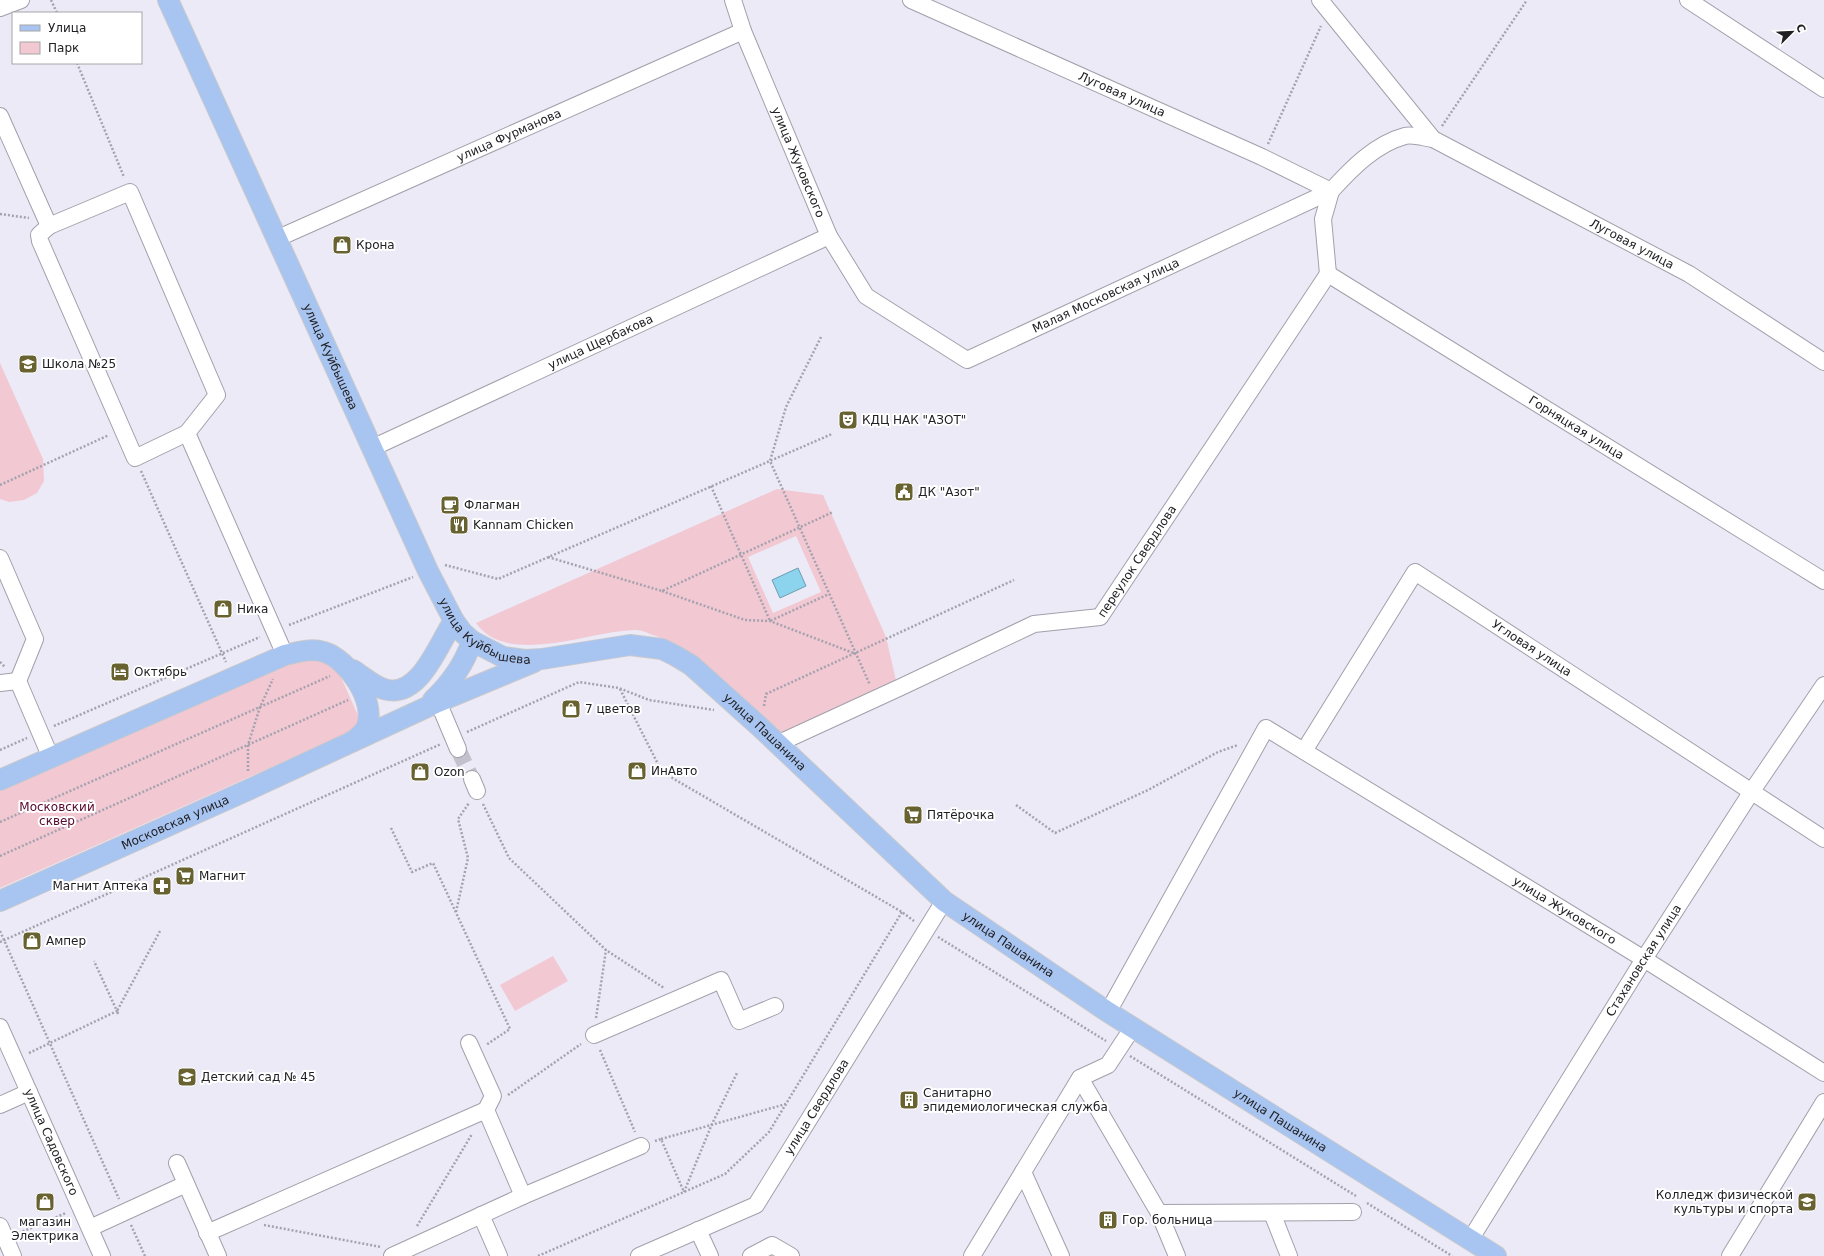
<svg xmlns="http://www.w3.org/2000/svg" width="1824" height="1256" font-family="'DejaVu Sans',sans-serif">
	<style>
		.green { fill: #f2c8d3; fill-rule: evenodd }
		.water { fill: #8cd3ee; stroke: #6c9db1 }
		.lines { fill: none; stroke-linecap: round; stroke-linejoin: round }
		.minor-tunnel { stroke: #c3c2cc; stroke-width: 16; stroke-dasharray: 16 8; stroke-linecap: butt }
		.minor-casing { stroke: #a1a0ab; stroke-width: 18 }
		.major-casing { stroke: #cac9ca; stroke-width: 22 }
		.path { stroke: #a4a3ad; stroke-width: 2.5; stroke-dasharray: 2 2; stroke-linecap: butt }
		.minor { stroke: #fff; stroke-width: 16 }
		.major { stroke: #a8c5f1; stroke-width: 20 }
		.labels { text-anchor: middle; stroke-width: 4; stroke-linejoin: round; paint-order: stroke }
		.street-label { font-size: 12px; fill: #212024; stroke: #fff }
		.poi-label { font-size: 12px; fill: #212024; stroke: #fff; text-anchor: start }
		.park-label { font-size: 12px; fill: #55072a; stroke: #fff }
	</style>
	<rect width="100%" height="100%" fill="#ebeaf6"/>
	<g class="green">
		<polygon points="0,363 43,459 44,481 37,493 24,500 9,502 0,499"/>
		<path d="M777,489L823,495L886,637L897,685L784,735C775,729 764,724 756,717C723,686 698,648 653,635C648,633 641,630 636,630C591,630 508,668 476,623ZM796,536L821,592L773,613L748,557Z"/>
		<polygon points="303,657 336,666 360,720 350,732 0,888 0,790"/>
		<polygon points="553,956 568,981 515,1011 500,985"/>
	</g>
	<polygon class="water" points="798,568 806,586 780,598 772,580"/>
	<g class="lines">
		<polyline class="minor-tunnel" points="458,749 472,779"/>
		<g class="minor-casing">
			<g id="minor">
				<path id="s1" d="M733,0L743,31L829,236L866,296L967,360L1331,191C1351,169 1375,144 1405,136C1413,134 1425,138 1433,139"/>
				<path id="s2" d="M911,0L1262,157L1331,191L1323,219L1328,274"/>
				<path id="s3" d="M1320,0L1433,139L1689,274L1824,362"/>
				<polyline points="1688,0 1824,89"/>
				<polyline points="0,8 21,0"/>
				<polyline points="0,116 49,226 39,235 40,241 135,458 187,433"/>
				<polyline points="49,226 130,192 217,395 187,433 285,655"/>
				<path id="s4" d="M276,239L743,31"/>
				<path id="s5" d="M1328,274L1824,581"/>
				<path id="s6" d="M372,448L829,236"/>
				<polyline points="0,558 35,639 18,681"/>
				<polyline points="0,683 18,681 51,758"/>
				<polyline points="436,697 458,749"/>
				<path id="s7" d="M777,744L901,687L1034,624L1100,617L1328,274"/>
				<path id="s8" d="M1304,751L1415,572L1824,839"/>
				<polyline points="472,779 477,791"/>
				<path id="s9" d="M1108,1012L1266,728L1644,959L1824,1073"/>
				<path id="s10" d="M0,1027L102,1256"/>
				<polyline points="594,1035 721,980 739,1021 775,1006"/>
				<polyline points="469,1043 493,1096 486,1110"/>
				<polyline points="1080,1078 1159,1213 1177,1256"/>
				<polyline points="0,1105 29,1092"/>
				<polyline points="177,1163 218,1256"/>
				<polyline points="1023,1172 1061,1256"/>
				<polyline points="1159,1213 1353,1212"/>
				<polyline points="1272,1213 1289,1256"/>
				<polyline points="481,1215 499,1256"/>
				<polyline points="0,1226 13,1256"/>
				<polyline points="90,1228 186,1184"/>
				<polyline points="698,1230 710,1256"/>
				<polyline points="207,1233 486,1110 523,1196"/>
				<path id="s11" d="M1470,1240L1644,959L1752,791L1824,685"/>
				<polyline points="392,1256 523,1196 641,1146"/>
				<path id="s12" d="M639,1256L756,1205L944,901"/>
				<polyline points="751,1256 772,1245 791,1256"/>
				<polyline points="972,1256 1080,1078 1108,1065 1133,1027"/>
				<polyline points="1730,1256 1824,1102"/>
			</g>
		</g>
		<g class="major-casing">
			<g id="major">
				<path id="s13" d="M168,0L428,571L454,621L463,633L472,641L503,657L525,660L542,659L630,645L662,649L676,656L691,665L759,726L944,901L1108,1012L1496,1256"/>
				<path d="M353,670C364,677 375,688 388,690C421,696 439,642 454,621"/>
				<path d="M433,700C451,683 464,665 472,641"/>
				<path d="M0,780L285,655C298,652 311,648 324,652C348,659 376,701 367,726C364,733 359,737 353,741"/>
				<path id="s14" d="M0,901L248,790L438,702L534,662"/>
			</g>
		</g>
		<g class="path">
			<polyline points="51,0 57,13"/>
			<polyline points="77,63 124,177"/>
			<polyline points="1442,126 1527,0"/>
			<polyline points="1268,144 1321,26"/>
			<polyline points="0,214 29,218"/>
			<polyline points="821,337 786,407 770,461 870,685"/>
			<polyline points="141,471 226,662"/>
			<polyline points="0,485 109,435"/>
			<polyline points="711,486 770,621 829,594"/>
			<polyline points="548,557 662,591 833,512"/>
			<polyline points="445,565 498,579 832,434"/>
			<polyline points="662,591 745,620 770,621 856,654"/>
			<polyline points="289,625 413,577"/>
			<polyline points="0,662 5,667"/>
			<polyline points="620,689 662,772 902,912 914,921"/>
			<polyline points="764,706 766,694 1014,580"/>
			<polyline points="54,726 260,637"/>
			<polyline points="467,732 579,682 619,688 649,700 714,710"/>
			<polyline points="0,750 27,738"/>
			<polyline points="248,771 248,745 260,707 273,679"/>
			<polyline points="483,804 509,858 606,950 664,988"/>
			<polyline points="1016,805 1055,833 1148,790 1218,752 1238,745"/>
			<polyline points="0,822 330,676"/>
			<polyline points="391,828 412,872 433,863 510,1029 486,1045"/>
			<polyline points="0,856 348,700"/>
			<polyline points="456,912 468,858 458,819 469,803"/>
			<polyline points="0,931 119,1199"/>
			<polyline points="938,937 1106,1041"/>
			<polyline points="0,942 441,744"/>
			<polyline points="118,1014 117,1011 160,931"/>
			<polyline points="596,1018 606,950"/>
			<polyline points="600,1050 635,1132"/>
			<polyline points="29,1053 117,1011 94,961"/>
			<polyline points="1130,1056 1356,1196"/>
			<polyline points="508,1095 581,1044"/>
			<polyline points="661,1139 786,1104"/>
			<polyline points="655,1141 661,1139 684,1192"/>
			<polyline points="684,1192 712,1124 737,1073"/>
			<polyline points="1367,1203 1452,1256"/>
			<polyline points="131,1225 145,1256"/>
			<polyline points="264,1225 381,1247"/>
			<polyline points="417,1226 472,1134"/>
			<polyline points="19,1233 66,1213"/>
			<polyline points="538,1256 725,1174 769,1132 902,912"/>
		</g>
		<use href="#minor" class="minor"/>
		<use href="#major" class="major"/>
	</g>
	<defs>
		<g id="shop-square" transform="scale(1)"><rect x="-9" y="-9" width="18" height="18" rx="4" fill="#67622f" stroke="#fff"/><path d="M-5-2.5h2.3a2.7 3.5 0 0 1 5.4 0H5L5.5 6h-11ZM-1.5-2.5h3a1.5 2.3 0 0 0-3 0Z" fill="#fff"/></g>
		<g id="school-square" transform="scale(1)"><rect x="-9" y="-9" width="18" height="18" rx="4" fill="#67622f" stroke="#fff"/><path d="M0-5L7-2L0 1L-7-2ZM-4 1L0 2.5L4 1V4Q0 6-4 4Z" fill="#fff"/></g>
		<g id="theatre-square" transform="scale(1)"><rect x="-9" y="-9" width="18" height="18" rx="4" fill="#67622f" stroke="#fff"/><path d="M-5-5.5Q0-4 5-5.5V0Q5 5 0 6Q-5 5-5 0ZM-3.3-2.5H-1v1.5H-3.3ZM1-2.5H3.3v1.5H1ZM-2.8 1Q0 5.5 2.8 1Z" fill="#fff"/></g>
		<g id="civic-square" transform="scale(1)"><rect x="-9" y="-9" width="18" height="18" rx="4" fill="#67622f" stroke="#fff"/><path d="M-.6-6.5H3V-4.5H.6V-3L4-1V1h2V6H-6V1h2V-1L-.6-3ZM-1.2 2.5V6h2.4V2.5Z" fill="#fff"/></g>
		<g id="cafe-square" transform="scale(1)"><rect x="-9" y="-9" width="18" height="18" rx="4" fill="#67622f" stroke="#fff"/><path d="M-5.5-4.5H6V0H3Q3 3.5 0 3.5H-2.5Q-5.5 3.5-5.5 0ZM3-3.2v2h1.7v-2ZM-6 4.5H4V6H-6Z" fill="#fff"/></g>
		<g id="restaurant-square" transform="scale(1)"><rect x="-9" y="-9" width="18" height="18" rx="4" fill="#67622f" stroke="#fff"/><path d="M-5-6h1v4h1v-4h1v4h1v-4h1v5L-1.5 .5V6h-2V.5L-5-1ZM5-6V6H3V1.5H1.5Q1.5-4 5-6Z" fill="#fff"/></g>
		<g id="hotel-square" transform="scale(1)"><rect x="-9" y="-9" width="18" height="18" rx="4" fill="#67622f" stroke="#fff"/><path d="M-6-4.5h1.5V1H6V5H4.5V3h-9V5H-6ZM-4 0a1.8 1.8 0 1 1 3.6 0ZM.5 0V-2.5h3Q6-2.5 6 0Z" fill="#fff"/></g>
		<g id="supermarket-square" transform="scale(1)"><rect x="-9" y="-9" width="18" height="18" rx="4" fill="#67622f" stroke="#fff"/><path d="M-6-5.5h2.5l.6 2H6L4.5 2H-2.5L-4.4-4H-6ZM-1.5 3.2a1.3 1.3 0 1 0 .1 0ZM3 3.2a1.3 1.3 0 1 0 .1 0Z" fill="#fff"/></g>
		<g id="pharmacy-square" transform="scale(1)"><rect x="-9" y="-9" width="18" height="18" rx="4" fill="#67622f" stroke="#fff"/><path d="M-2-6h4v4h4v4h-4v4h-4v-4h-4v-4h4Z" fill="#fff"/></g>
		<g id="building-square" transform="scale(1)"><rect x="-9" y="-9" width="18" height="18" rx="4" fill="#67622f" stroke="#fff"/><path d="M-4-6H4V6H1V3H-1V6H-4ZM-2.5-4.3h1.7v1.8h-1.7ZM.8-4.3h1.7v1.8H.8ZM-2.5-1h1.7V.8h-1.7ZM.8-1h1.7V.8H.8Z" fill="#fff"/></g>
		<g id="university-square" transform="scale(1)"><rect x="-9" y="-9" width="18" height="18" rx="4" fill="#67622f" stroke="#fff"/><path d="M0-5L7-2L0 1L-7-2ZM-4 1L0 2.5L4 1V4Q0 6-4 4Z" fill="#fff"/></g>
	</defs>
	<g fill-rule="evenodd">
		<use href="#shop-square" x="342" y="245"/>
		<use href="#school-square" x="28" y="364"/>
		<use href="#theatre-square" x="848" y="420"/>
		<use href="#civic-square" x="904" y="492"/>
		<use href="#cafe-square" x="450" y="505"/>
		<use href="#restaurant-square" x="459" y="525"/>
		<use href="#shop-square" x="223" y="609"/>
		<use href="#hotel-square" x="120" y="672"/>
		<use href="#shop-square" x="571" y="709"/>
		<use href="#shop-square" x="637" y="771"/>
		<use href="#shop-square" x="420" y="772"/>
		<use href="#supermarket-square" x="913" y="815"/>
		<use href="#supermarket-square" x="185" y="876"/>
		<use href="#pharmacy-square" x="162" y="886"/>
		<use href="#shop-square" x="32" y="941"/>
		<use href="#school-square" x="187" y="1077"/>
		<use href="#building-square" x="909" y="1100"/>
		<use href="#shop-square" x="45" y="1202"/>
		<use href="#university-square" x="1807" y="1202"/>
		<use href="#building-square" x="1108" y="1220"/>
	</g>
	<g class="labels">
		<g class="street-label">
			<text dy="4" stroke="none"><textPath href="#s2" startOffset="231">Луговая улица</textPath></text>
			<text dy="4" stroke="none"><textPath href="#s4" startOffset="255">улица Фурманова</textPath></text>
			<text dy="4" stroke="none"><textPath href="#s1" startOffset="175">улица Жуковского</textPath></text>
			<text dy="4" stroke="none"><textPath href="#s3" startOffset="404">Луговая улица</textPath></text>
			<text dy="4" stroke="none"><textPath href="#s1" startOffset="598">Малая Московская улица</textPath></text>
			<text dy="4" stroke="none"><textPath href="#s6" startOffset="252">улица Щербакова</textPath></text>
			<text dy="4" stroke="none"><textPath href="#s13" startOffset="392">улица Куйбышева</textPath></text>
			<text dy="4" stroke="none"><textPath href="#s5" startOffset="292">Горняцкая улица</textPath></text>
			<text dy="4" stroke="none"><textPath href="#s7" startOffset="417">переулок Свердлова</textPath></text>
			<text dy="4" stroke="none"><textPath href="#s13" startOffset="716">улица Куйбышева</textPath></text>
			<text dy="4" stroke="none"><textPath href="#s8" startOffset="350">Угловая улица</textPath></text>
			<text dy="4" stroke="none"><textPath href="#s13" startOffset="1039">улица Пашанина</textPath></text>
			<text dy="4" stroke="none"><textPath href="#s14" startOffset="192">Московская улица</textPath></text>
			<text dy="4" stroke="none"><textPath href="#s9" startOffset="675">улица Жуковского</textPath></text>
			<text dy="4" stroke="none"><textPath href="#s13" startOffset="1363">улица Пашанина</textPath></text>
			<text dy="4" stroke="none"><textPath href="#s11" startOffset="329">Стахановская улица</textPath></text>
			<text dy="4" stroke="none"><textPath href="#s12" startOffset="243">улица Свердлова</textPath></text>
			<text dy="4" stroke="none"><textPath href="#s13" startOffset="1687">улица Пашанина</textPath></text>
			<text dy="4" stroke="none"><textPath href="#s10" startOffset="126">улица Садовского</textPath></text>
		</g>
		<g class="poi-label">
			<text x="356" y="249">Крона</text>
			<text x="42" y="368">Школа №25</text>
			<text x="862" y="424">КДЦ НАК "АЗОТ"</text>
			<text x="918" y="496">ДК "Азот"</text>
			<text x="464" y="509">Флагман</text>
			<text x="473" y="529">Kannam Chicken</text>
			<text x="237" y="613">Ника</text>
			<text x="134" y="676">Октябрь</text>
			<text x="585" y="713">7 цветов</text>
			<text x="651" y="775">ИнАвто</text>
			<text x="434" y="776">Ozon</text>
			<text x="927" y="819">Пятёрочка</text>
			<text x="199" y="880">Магнит</text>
			<text x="148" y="890" text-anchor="end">Магнит Аптека</text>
			<text x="46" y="945">Ампер</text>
			<text x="201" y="1081">Детский сад № 45</text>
			<text x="923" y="1097">Санитарно<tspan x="923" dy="14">эпидемиологическая служба</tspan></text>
			<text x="1793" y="1199" text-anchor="end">Колледж физической<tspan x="1793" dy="14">культуры и спорта</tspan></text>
			<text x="1122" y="1224">Гор. больница</text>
			<text x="45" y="1226" text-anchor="middle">магазин<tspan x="45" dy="14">Электрика</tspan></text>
		</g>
		<g class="park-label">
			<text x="57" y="811">Московский<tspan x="57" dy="14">сквер</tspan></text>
		</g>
	</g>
	<rect x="12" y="12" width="130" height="52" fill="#ffffff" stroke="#a6a6a7"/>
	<rect x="20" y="25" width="20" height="6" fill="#a8c5f1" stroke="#a6a6a7"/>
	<text x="48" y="32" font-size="12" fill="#212024">Улица</text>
	<rect x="20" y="42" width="20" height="12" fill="#f2c8d3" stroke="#a6a6a7"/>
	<text x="48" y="52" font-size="12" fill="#212024">Парк</text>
	<g transform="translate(1792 32) rotate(66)" stroke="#ffffff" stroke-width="3" paint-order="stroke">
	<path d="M0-3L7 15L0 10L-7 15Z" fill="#212024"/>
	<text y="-6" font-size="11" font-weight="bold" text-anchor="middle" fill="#212024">С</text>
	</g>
</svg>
